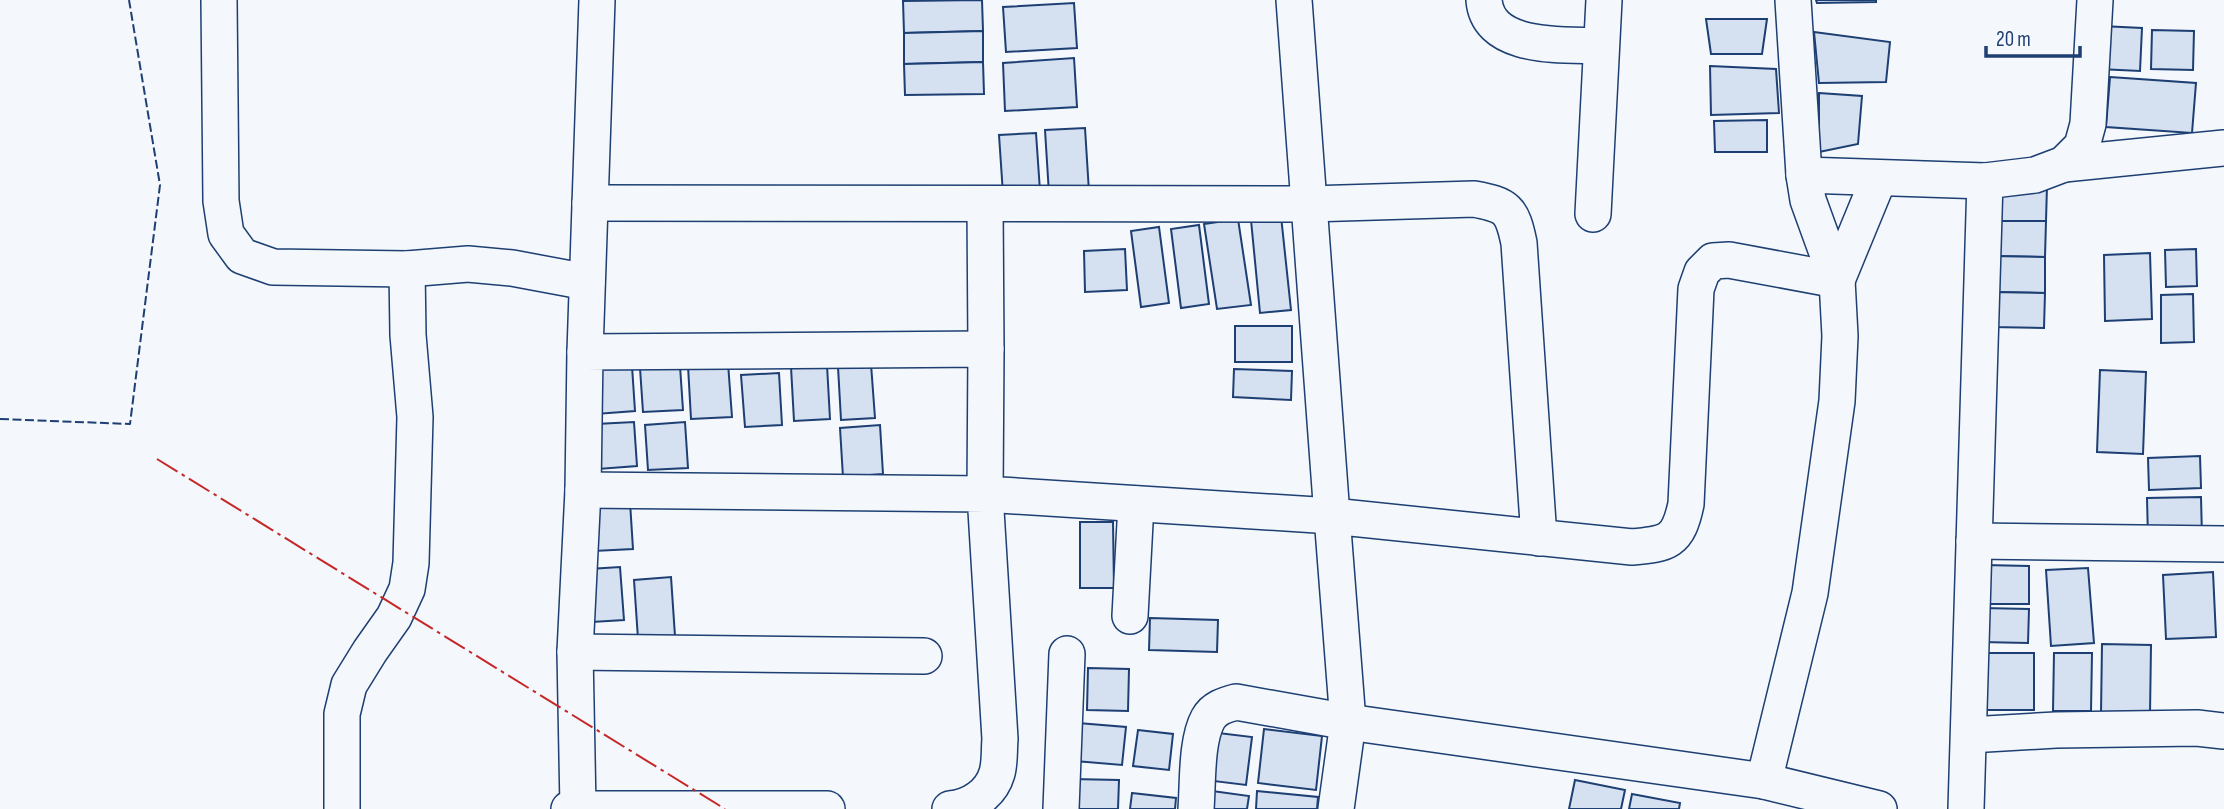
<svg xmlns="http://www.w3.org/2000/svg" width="2224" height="809" font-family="'Sofia Sans Condensed',sans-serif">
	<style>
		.building { fill: #d5e0f0; stroke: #1d3f73; stroke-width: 2 }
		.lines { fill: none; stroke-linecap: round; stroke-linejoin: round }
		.minor-casing { stroke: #1d3f73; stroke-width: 38 }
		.minor { stroke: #f4f7fb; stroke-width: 35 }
		.fence { stroke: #1d3f73; stroke-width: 2; stroke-dasharray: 9 3.5; stroke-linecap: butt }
		.power { stroke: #c62828; stroke-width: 2; stroke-dasharray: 24 5 3.5 5; stroke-linecap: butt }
	</style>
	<rect width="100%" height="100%" fill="#f4f7fb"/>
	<g class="building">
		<polygon points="982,0 983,31 904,33 903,1"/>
		<polygon points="1816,0 1876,0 1876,2 1817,3"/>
		<polygon points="1074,3 1077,48 1006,52 1003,7"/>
		<polygon points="1706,19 1767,19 1762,54 1711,54"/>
		<polygon points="2101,26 2142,28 2140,71 2099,69"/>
		<polygon points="2152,30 2194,31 2193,70 2151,69"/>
		<polygon points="983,31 983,62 904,64 904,33"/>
		<polygon points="1814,32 1890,42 1886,82 1819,83"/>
		<polygon points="1074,58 1077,107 1005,111 1003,63"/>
		<polygon points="983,62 984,94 905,95 904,64"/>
		<polygon points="1710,66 1776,69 1779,113 1711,115"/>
		<polygon points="2110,77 2196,83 2192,133 2106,127"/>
		<polygon points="1819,93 1862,96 1858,144 1819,152"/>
		<polygon points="1767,120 1767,152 1715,152 1714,121"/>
		<polygon points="1085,128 1089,192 1049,194 1045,130"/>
		<polygon points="1036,133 1040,191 1003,194 999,135"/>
		<polygon points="1993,185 2047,186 2046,221 1992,221"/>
		<polygon points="1281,216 1291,310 1260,313 1251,220"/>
		<polygon points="1238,219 1251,305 1217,309 1204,224"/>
		<polygon points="1992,221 2046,221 2045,257 1991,256"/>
		<polygon points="1199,225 1209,304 1181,308 1171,229"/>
		<polygon points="1159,227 1169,303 1141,307 1131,231"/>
		<polygon points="1125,249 1127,290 1085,292 1084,251"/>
		<polygon points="2196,249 2197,286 2166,287 2165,250"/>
		<polygon points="2150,253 2152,319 2105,321 2104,255"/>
		<polygon points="1991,256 2045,257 2045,293 1991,292"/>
		<polygon points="1991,292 2045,293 2044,328 1990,327"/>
		<polygon points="2193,294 2194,342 2161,343 2161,295"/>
		<rect x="1235" y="326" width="57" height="36"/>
		<polygon points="728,363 732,417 691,419 688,366"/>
		<polygon points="871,364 875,418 841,420 838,367"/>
		<polygon points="827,365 830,419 794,421 791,367"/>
		<polygon points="632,366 635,411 596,414 593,369"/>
		<polygon points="680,366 683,410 643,412 640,368"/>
		<polygon points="1234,369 1292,371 1291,400 1233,397"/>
		<polygon points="2100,370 2146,372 2143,454 2097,452"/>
		<polygon points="779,373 782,425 745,427 741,375"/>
		<polygon points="634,422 637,466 598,469 596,424"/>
		<polygon points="685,422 688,468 648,470 645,425"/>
		<polygon points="880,425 883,474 843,477 840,428"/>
		<polygon points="2200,456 2201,488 2149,490 2148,458"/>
		<polygon points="2201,497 2202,537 2148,539 2147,498"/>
		<polygon points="630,502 633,549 594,551 591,505"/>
		<polygon points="1080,522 1113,522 1114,588 1080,588"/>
		<polygon points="1984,565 2029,566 2029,604 1984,604"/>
		<polygon points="620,567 624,620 592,622 589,569"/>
		<polygon points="2088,568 2094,643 2051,646 2046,570"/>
		<polygon points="2213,572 2216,637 2166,639 2163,575"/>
		<polygon points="671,577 675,636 638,639 634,580"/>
		<polygon points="1982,608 2029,609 2028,643 1981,642"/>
		<polygon points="1150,618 1218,620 1217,652 1149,650"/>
		<polygon points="2102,644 2151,645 2150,714 2101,713"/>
		<rect x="1979" y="653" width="55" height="57"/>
		<polygon points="2054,653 2092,653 2091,711 2053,711"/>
		<polygon points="1088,668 1129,669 1128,711 1087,710"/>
		<polygon points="1078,723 1126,727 1122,765 1075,761"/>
		<polygon points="1264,729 1322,736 1316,790 1258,783"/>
		<polygon points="1138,730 1173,734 1169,770 1133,766"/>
		<polygon points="1210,732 1252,737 1246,785 1205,780"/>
		<polygon points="1072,779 1119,780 1118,809 1071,809"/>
		<polygon points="1575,780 1625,790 1621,809 1569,809"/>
		<polygon points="1205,790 1249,796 1247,809 1203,809"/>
		<polygon points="1257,791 1318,797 1317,809 1256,809"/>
		<polygon points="1132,793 1176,798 1175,809 1130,809"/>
		<polygon points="1632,794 1680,803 1679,809 1629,809"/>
	</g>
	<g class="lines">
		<g class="minor-casing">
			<g id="minor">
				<polyline points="219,0 221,201 226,234 242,256 273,267 407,269 408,335 415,417 411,563 407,589 394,617 370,651 349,685 342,714 342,809"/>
				<path d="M1484,0C1488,51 1565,44 1601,46"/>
				<polyline points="2064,164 2224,148"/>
				<polyline points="1804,175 1985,181"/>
				<path d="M590,203L1309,204L1474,199C1507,205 1512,209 1519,243L1539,538"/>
				<polyline points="985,204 986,349"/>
				<polyline points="1593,214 1604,0"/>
				<polyline points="407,269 468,264 512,268 587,282"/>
				<polyline points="585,352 597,0"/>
				<path d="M583,490L985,494L1000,739C999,750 1000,763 997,773C991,794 971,807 950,809"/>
				<polyline points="1974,541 2224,544"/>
				<polyline points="1130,616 1136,504"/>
				<polyline points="575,652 924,656"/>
				<polyline points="1969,735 2056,730 2197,728 2224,731"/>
				<polyline points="1764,781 1810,593 1837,401 1840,336 1837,280 1808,200 1804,175 1793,0"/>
				<polyline points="569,809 578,808 575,652 583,490 585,352 986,349 985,494 1332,516 1294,0"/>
				<polyline points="578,809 827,809"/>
				<polyline points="1061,809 1067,654"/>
				<path d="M1196,809C1198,783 1196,741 1208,719C1214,708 1225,705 1236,702L1348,722L1332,516L1632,547C1668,544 1678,542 1686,504L1696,289L1702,272L1713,261L1729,260L1837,280L1879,178"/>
				<polyline points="1336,809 1348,722 1764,781 1879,809"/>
				<polyline points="1966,809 1985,181 2035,175 2064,164 2082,146 2088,124 2095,0"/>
			</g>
		</g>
		<use href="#minor" class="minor"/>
		<polyline class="fence" points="0,419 130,424 160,185 129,0"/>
		<polyline class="power" points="157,459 725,809"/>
	</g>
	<path d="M1986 46v10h94v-10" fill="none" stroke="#1d3f73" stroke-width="3.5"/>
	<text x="1996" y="46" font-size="21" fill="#1d3f73" stroke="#f4f7fb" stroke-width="5" paint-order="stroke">20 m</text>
</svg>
